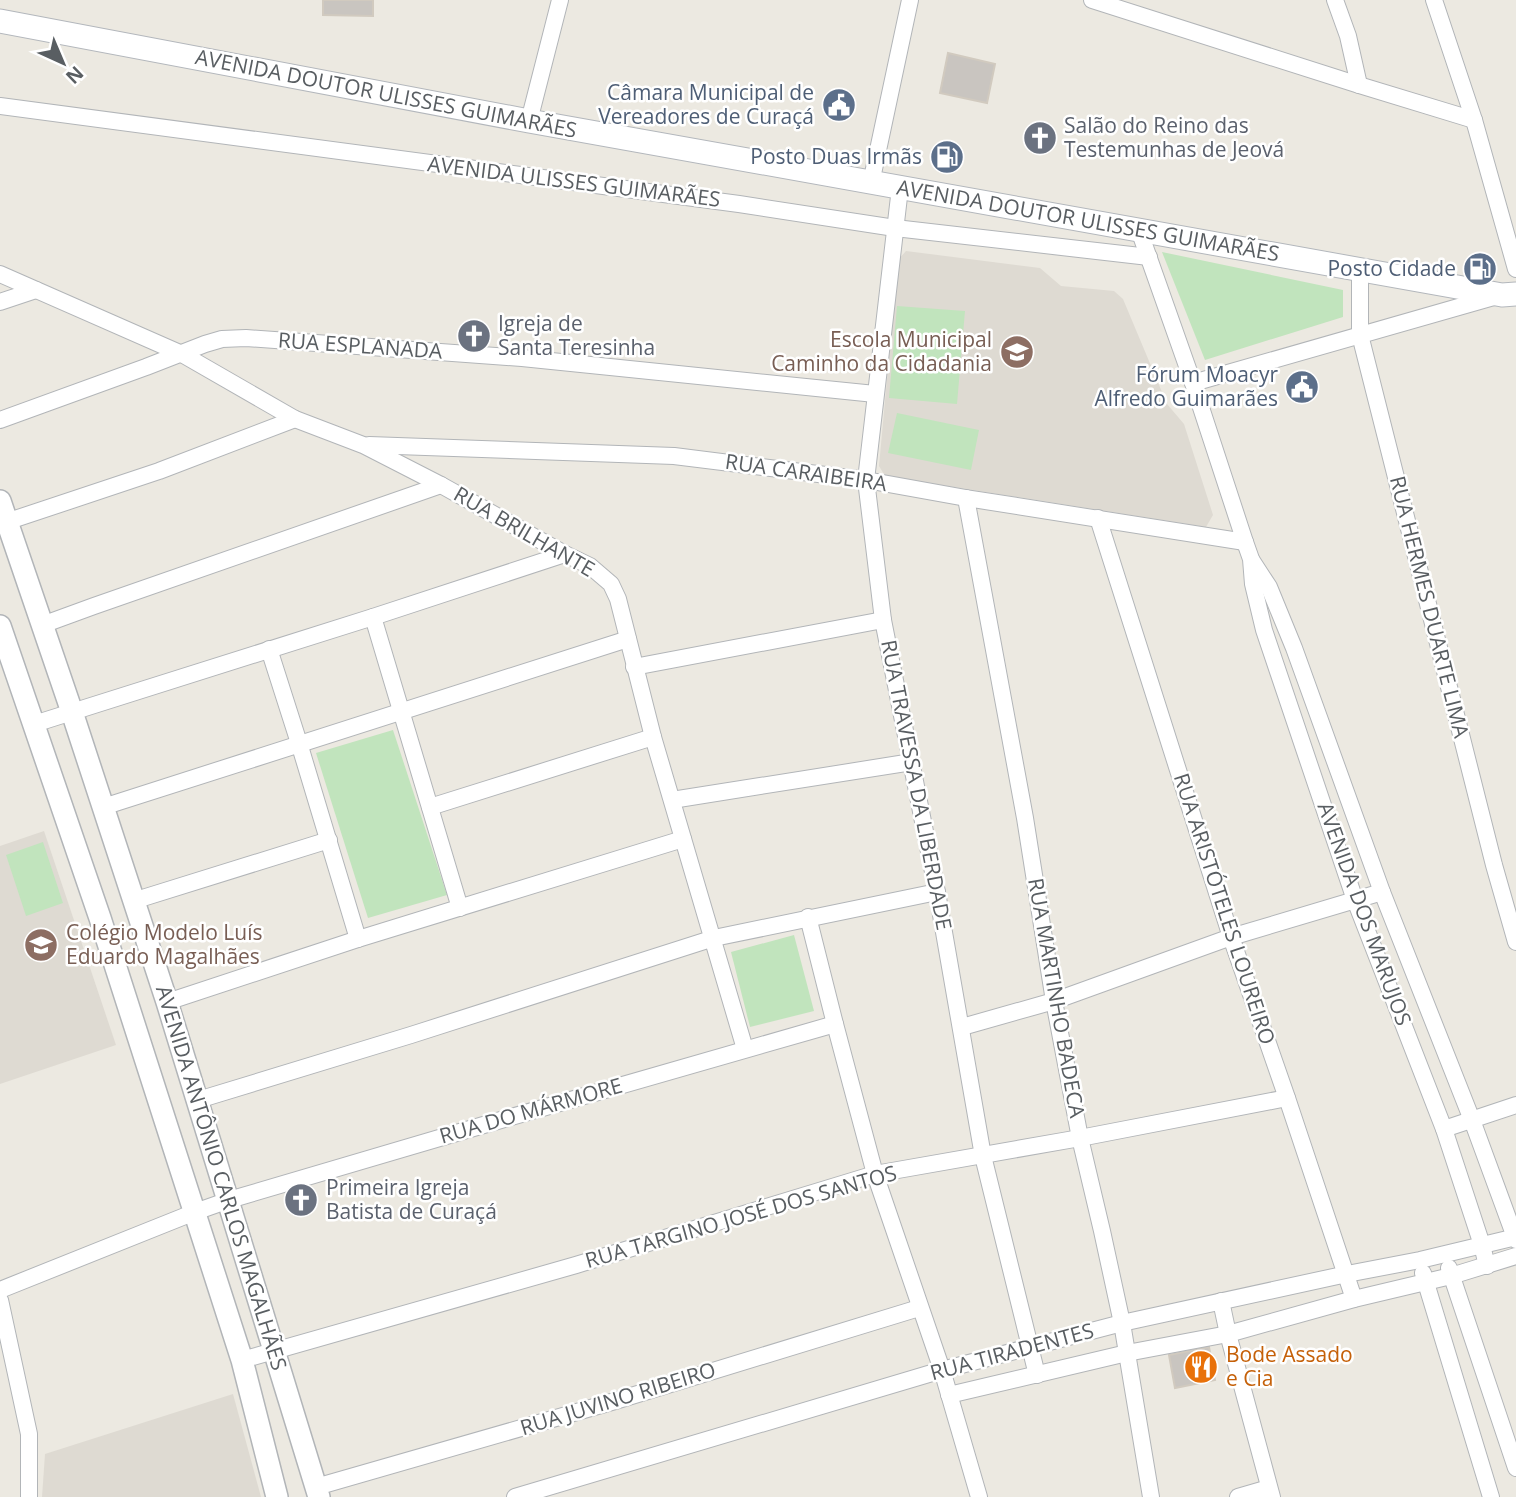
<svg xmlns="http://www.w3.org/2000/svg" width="1516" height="1497" font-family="'Open Sans',sans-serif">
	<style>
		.education { fill: #dedad2 }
		.green { fill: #c1e4bd }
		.building { fill: #c9c5c0; stroke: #d1cabf; stroke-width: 2 }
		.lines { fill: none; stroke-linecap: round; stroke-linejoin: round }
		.minor-casing { stroke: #b2b5b8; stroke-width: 18 }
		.tertiary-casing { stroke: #b2b5b8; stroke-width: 24 }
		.secondary-casing { stroke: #b3b7bc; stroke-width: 25 }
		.minor { stroke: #fff; stroke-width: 16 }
		.tertiary { stroke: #fff; stroke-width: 21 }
		.secondary { stroke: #fff; stroke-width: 23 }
		.labels { text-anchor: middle; stroke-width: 5; stroke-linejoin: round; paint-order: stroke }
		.service-label { font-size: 21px; fill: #4e5e75; stroke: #fff; text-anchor: end }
		.street-label { font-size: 21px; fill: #595e62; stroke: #fff }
		.worship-label { font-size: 21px; fill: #5b616d; stroke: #fff; text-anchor: start }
		.education-label { font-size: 21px; fill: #785e54; stroke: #fff; text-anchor: end }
		.food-label { font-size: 21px; fill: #c56008; stroke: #fff; text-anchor: start }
	</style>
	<rect width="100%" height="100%" fill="#ece9e1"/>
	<g class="education">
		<polygon points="906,251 1040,268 1061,286 1114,291 1123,299 1167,404 1184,424 1213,515 1206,527 885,476 879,466 898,260"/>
		<polygon points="44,831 116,1045 0,1084 0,846"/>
		<polygon points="233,1394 261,1497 42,1497 45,1454"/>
	</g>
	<g class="green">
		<polygon points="1162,252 1343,290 1343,317 1205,360"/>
		<polygon points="897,306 965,311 957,404 889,398"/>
		<polygon points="897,413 979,430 971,470 888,453"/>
		<polygon points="393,730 447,895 368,918 316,753"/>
		<polygon points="43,842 63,903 26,916 6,855"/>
		<polygon points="794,935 814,1011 750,1027 731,952"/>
	</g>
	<g class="building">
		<polygon points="323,0 373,0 373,16 323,15"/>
		<polygon points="948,53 995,64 987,103 940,93"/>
		<polygon points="1209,1347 1215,1380 1175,1388 1169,1355"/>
	</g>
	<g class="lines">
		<g class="minor-casing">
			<g id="minor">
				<polyline points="1092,0 1359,85 1474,120"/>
				<polyline points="1335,0 1348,36 1359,85"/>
				<polyline points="1434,0 1474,120 1516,269"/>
				<polyline points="0,106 739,204 895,228 1149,257"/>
				<polyline points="529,121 560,0"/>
				<polyline points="871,183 910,0"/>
				<polyline points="900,188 866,480 883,620 937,892 983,1156 1037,1375"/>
				<polyline points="1139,230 1193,383 1245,542 1251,559 1253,584 1264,630 1355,900 1444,1129 1482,1245 1487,1266"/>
				<polyline points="1360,269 1360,335 1494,865 1516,942"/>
				<polyline points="0,274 182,354 295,419 363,445 441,485 565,554 590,566 611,584 618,599 653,737 745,1049"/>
				<polyline points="0,302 36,290"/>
				<polyline points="1193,383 1497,296"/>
				<polyline points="0,420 146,367 205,344 222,339 246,338 522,358 875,394"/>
				<polyline points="369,445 674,456 866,480 966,498 1245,542"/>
				<polyline points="966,498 1025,818 1054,1001 1080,1138 1102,1231 1122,1323 1151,1497"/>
				<polyline points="1098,518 1231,937 1287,1098 1354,1299"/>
				<polyline points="0,524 159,471 295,419"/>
				<polyline points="1252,561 1269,587 1294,648 1382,892 1472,1120 1516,1240"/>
				<polyline points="373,617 460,908"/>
				<polyline points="42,625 94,606 441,485"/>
				<polyline points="269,649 299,743 358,939"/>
				<polyline points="634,667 883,620"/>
				<polyline points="34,724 373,617 565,554"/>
				<polyline points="672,800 912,762"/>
				<polyline points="103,807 628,639"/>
				<polyline points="430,807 653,737"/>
				<polyline points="133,901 329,840"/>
				<polyline points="808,917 835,1024 875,1174 942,1370 979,1497"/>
				<polyline points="167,1002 358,939 683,839"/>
				<polyline points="962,1027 1054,1001 1231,937 1382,892"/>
				<polyline points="198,1100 411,1035 714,938 937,892"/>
				<polyline points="1444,1129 1516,1105"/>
				<polyline points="1449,1268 1516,1468"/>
				<polyline points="1423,1273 1491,1497"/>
				<polyline points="0,1290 195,1212 229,1200 487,1124 835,1024"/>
				<polyline points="0,1300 29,1434 29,1497"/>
				<polyline points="1221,1301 1228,1334 1272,1497"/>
				<polyline points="242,1360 576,1265 875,1174 1080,1138 1287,1098"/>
				<polyline points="949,1395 1127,1353 1228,1334 1354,1299 1451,1276 1516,1256"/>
				<polyline points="316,1487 615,1401 919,1308"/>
				<polyline points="515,1497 942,1370 1122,1323 1347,1274 1420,1260 1516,1237"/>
				<polyline points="1238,1497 1269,1488"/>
			</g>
		</g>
		<g class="tertiary-casing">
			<g id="tertiary">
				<polyline points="0,501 72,712 167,1002 319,1497"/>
				<polyline points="0,626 100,918 242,1360 277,1497"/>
			</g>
		</g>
		<g class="secondary-casing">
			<polyline id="secondary" points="0,21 529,121 1502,295 1516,294"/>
		</g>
		<use href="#minor" class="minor"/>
		<use href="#tertiary" class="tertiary"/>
		<use href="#secondary" class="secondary"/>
	</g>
	<defs>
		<g id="civic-disc" transform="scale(1.75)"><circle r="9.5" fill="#5c6f8a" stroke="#fff"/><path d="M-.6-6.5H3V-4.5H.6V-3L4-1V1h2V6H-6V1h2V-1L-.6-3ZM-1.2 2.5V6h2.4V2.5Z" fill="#fff"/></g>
		<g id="church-disc" transform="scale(1.75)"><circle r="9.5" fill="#6b7280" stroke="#fff"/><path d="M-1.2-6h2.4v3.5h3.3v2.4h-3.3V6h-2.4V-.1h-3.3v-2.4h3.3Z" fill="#fff"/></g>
		<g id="fuel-disc" transform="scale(1.75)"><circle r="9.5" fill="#5c6f8a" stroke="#fff"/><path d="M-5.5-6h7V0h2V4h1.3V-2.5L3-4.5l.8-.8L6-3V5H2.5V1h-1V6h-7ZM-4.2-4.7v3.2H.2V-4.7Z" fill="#fff"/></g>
		<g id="school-disc" transform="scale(1.75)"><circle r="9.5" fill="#8d6e63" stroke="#fff"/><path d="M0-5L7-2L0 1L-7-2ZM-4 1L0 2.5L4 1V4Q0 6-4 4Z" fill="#fff"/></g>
		<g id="restaurant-disc" transform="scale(1.75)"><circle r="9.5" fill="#e8710a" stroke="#fff"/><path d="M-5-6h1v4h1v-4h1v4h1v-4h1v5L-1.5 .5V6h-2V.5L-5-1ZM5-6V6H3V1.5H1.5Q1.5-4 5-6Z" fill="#fff"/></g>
	</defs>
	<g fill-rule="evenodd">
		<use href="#civic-disc" x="839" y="105"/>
		<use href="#church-disc" x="1040" y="138"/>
		<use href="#fuel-disc" x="947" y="157"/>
		<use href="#fuel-disc" x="1480" y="269"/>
		<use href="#church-disc" x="474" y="336"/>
		<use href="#school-disc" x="1017" y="352"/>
		<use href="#civic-disc" x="1302" y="387"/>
		<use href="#school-disc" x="41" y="945"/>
		<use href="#church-disc" x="301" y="1200"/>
		<use href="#restaurant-disc" x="1201" y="1367"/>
	</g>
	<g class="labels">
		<g class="service-label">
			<text x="814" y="100">Câmara Municipal de<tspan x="814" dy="24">Vereadores de Curaçá</tspan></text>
			<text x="922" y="164">Posto Duas Irmãs</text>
			<text x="1456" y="276">Posto Cidade</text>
			<text x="1278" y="382">Fórum Moacyr<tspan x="1278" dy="24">Alfredo Guimarães</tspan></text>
		</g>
		<g class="street-label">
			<text transform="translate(386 94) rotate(11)" y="7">AVENIDA DOUTOR ULISSES GUIMARÃES</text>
			<text transform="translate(574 182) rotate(7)" y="7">AVENIDA ULISSES GUIMARÃES</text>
			<text transform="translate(1088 221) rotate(10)" y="7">AVENIDA DOUTOR ULISSES GUIMARÃES</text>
			<text transform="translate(360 346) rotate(4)" y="7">RUA ESPLANADA</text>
			<text transform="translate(806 473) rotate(8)" y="7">RUA CARAIBEIRA</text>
			<text transform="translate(524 532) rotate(30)" y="7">RUA BRILHANTE</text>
			<text transform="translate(1429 607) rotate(76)" y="7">RUA HERMES DUARTE LIMA</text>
			<text transform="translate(916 785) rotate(79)" y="7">RUA TRAVESSA DA LIBERDADE</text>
			<text transform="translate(1224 909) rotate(72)" y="7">RUA ARISTÓTELES LOUREIRO</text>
			<text transform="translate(1364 914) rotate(70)" y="7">AVENIDA DOS MARUJOS</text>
			<text transform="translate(1056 998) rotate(80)" y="7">RUA MARTINHO BADECA</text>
			<text transform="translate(531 1111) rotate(-16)" y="7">RUA DO MÁRMORE</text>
			<text transform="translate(221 1178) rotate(73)" y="7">AVENIDA ANTÔNIO CARLOS MAGALHÃES</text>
			<text transform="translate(741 1217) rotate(-16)" y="7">RUA TARGINO JOSÉ DOS SANTOS</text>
			<text transform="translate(1012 1352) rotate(-15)" y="7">RUA TIRADENTES</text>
			<text transform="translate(618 1399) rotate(-17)" y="7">RUA JUVINO RIBEIRO</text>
		</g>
		<g class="worship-label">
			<text x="1064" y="133">Salão do Reino das<tspan x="1064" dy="24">Testemunhas de Jeová</tspan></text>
			<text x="498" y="331">Igreja de<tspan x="498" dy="24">Santa Teresinha</tspan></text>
			<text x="326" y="1195">Primeira Igreja<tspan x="326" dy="24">Batista de Curaçá</tspan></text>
		</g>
		<g class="education-label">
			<text x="992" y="347">Escola Municipal<tspan x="992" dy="24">Caminho da Cidadania</tspan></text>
			<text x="66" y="940" text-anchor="start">Colégio Modelo Luís<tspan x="66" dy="24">Eduardo Magalhães</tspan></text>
		</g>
		<g class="food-label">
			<text x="1226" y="1362">Bode Assado<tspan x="1226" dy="24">e Cia</tspan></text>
		</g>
	</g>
	<g transform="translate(63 63) rotate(136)" stroke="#ffffff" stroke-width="5" paint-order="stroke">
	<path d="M0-5L12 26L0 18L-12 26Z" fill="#595e62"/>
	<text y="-10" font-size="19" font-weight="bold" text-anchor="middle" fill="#595e62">N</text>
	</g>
</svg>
